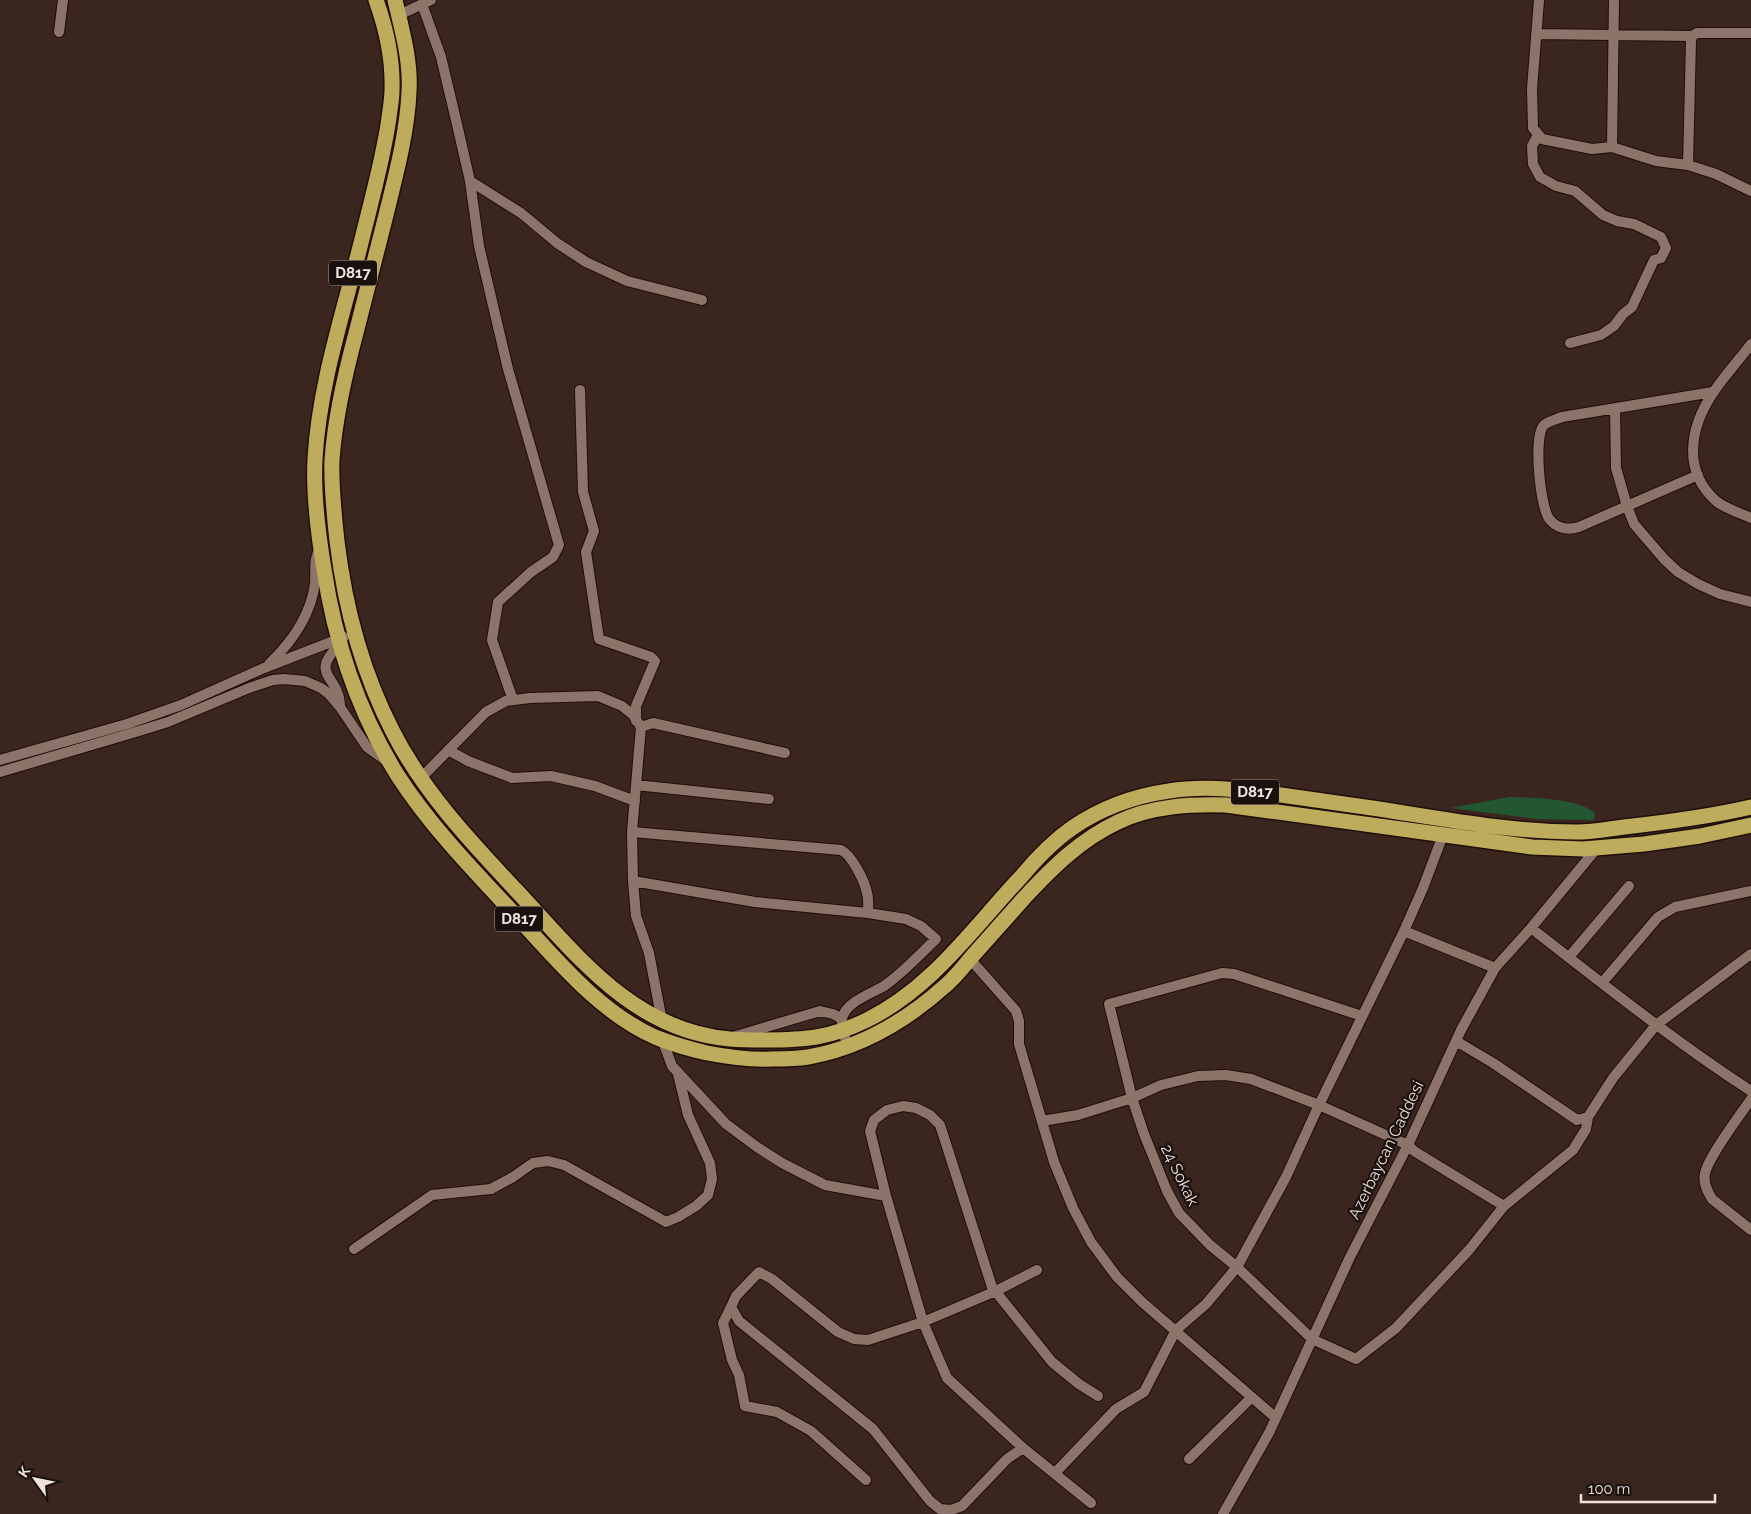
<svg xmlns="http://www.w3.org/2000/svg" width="1751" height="1514" font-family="Raleway,sans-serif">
<rect width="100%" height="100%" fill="#3a261e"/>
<!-- green -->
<path fill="#235732" d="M1510,797c22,1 68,1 85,16l-1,7 -57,-1 -87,-11z"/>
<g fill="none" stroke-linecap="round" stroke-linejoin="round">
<defs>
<path id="street" d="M1539,0l-7,89 1,39 9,11 50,10 20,-2 44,14 32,4 28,9 35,17
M422,4l19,53 15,63 14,61 9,65 29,123 51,176 -6,12 -22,15 -33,30 -6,38 21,60
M399,15l32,-15
M59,32l4,-32
M1536,34l156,2
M1538,135l-6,11 1,18 7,13 16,9 19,5 28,24 14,6 17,3 27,13 5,11 -5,10 -7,2 -22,47 -9,7 -9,12 -13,9 -31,8
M1612,147l2,-147
M1688,165l3,-125 1,-4 5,-3h54
M470,181l51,32 36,30 29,19 41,19 75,19
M1751,344c-12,16 -27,32 -38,49 -23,34 -31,78 3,108 10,8 24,12 35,17
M580,390l3,102 11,39 -8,21 13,87 52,18 4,4 -19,45v15
M1615,409l1,59 11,38 7,18 30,35 14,13 20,12 22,10 31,8
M1698,475l-119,52c-10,3 -21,2 -29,-7 -10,-11 -17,-84 -6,-95 4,-4 13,-6 18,-8l151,-25
M339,645c-31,31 1,30 1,62
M269,664c23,-22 42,-49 46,-81 1,-13 -2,-23 5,-34
M641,727l12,-4 132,30
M448,750l20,11 44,17 39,-2 44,10 40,15
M0,760l127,-36 54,-19 83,-37 80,-31
M0,772l139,-41 29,-9 81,-34 24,-8 11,-1 21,2 16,7 8,6 11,13 27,40 21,15
M421,778l65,-66 20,-11 24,-3 68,-2 24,10 11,9 8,12 -9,105 1,49 122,21 113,11 38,6 15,7 15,13c-17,16 -33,34 -52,47 -13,8 -39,16 -42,33 -1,9 3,19 6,27
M636,785l133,14
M632,832l209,18c11,5 24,32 26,43 2,6 1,13 1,20
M633,881l3,35 13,37 13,68
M1531,928c72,56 143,113 220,163
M1404,931l91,37
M1569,957l60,-71
M970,959l46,52 3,10v23l35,118 19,46 18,34 26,35 25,25 134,116
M1602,983l56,-66 17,-10 76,-16
M1362,1016l-128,-42 -12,-1 -113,31 23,94 12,36 23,57 12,22 31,32 27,22 75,72 44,20 40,-31 73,-78 35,-44 69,-56 13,-21 2,-12
M736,1036l84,-25 13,3 9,5
M662,1039l10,27 54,58 31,23 25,16 43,22 61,11
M1456,1041l37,22 84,57 11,-3 25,-39 43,-53 95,-71
M1751,1099c-11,16 -42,57 -46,74 -2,10 2,18 7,26l39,31
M1042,1121l36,-6 54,-17 29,-13 37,-9 28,-1 25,4 68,26 89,40 6,6 90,55
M354,1249l78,-54 59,-6 22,-12 20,-14 15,-2 16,4 95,53 7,4 12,-5 18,-11 12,-11 4,-16 -2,-16 -22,-48 -10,-41
M731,1307l-8,16 9,37 7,15 6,31 32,6 34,19 55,49
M1023,1448l-16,11 -45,47 -11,4 -11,-1 -10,-8 -57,-72 -134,-108 -8,-14 5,-11 23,-24 13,7 66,53 16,7 14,1 55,-18 73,-31 41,-21
M1189,1459l63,-62
M1055,1473l61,-64 28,-17 32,-62 30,-26 31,-37 49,-90 33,-72 85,-174 19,-43 20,-53
M1091,1503l-68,-55 -76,-70 -24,-56 -37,-126 -16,-65 4,-11 13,-10 16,-4 13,2 14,7 10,10 52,162 60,75 27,22 19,12
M1223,1514l46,-81 81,-176 58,-112 53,-115 34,-62 36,-40 66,-80"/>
<path id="highway" d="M376,0c10,28 17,60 16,90 0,9 -2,19 -3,28 -6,42 -18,84 -28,125 -18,71 -42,143 -46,216 -2,37 3,74 9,110 11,74 34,143 74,207 33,51 77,96 119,141 40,43 82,95 138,120 17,7 35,12 52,16 21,4 43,7 64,6 12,0 25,0 37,-2 52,-9 99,-37 137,-71 12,-10 21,-23 31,-34 17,-19 33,-37 49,-55 28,-30 55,-57 93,-75 33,-16 72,-18 108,-17l306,42 51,2 61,-5 56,-8 51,-11
M395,0c7,30 16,61 14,92 -2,43 -14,86 -24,127 -10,38 -19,76 -29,114 -11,41 -21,83 -24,127 -1,27 2,54 5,81 8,67 25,131 56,191 30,59 77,109 122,157 61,65 118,142 215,150 12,1 24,1 35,1 41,0 65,-2 102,-20 65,-32 106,-92 154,-143 15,-18 31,-35 51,-49 29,-20 62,-32 97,-37 36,-6 70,-1 105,3 35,5 70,10 105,15 65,10 132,23 198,23 16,0 31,-3 47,-5 44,-5 84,-10 127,-20"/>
</defs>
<!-- street casing -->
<use href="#street" stroke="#200e08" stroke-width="12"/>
<!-- highway casing -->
<use href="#highway" stroke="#200e08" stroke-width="18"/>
<!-- street -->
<use href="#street" stroke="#8c746b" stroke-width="10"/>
<!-- highway -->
<use href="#highway" stroke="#beac5d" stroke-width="15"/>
</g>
<g text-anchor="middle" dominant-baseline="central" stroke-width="4.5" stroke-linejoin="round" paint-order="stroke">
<!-- shield labels -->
<g fill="#1a110e" stroke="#b0a39f" stroke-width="1">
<rect x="329" y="260.5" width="48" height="25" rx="4"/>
<rect x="1231" y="779.5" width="48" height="25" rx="4"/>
<rect x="495" y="906.5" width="48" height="25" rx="4"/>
</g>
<g font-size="15" font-weight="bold" fill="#f0e2dd">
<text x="353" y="273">D817</text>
<text x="1255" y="792">D817</text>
<text x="519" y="919">D817</text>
</g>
<!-- street labels -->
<g font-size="16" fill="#f0e2dd" stroke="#1a110e">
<text transform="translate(1386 1150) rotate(-64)">Azerbaycan Caddesi</text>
<text transform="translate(1180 1175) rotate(64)">24 Sokak</text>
</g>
</g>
<!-- north arrow -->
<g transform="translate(35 1479) rotate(303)" stroke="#1a110e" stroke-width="4" paint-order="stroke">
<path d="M0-4L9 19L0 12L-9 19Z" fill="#f0e2dd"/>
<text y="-8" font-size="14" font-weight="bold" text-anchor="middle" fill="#f0e2dd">K</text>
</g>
<!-- scale -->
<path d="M1581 1494v8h134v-8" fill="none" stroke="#f0e2dd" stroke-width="2.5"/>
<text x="1588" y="1494" font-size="15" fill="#f0e2dd" stroke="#1a110e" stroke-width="4" paint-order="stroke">100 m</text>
</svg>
